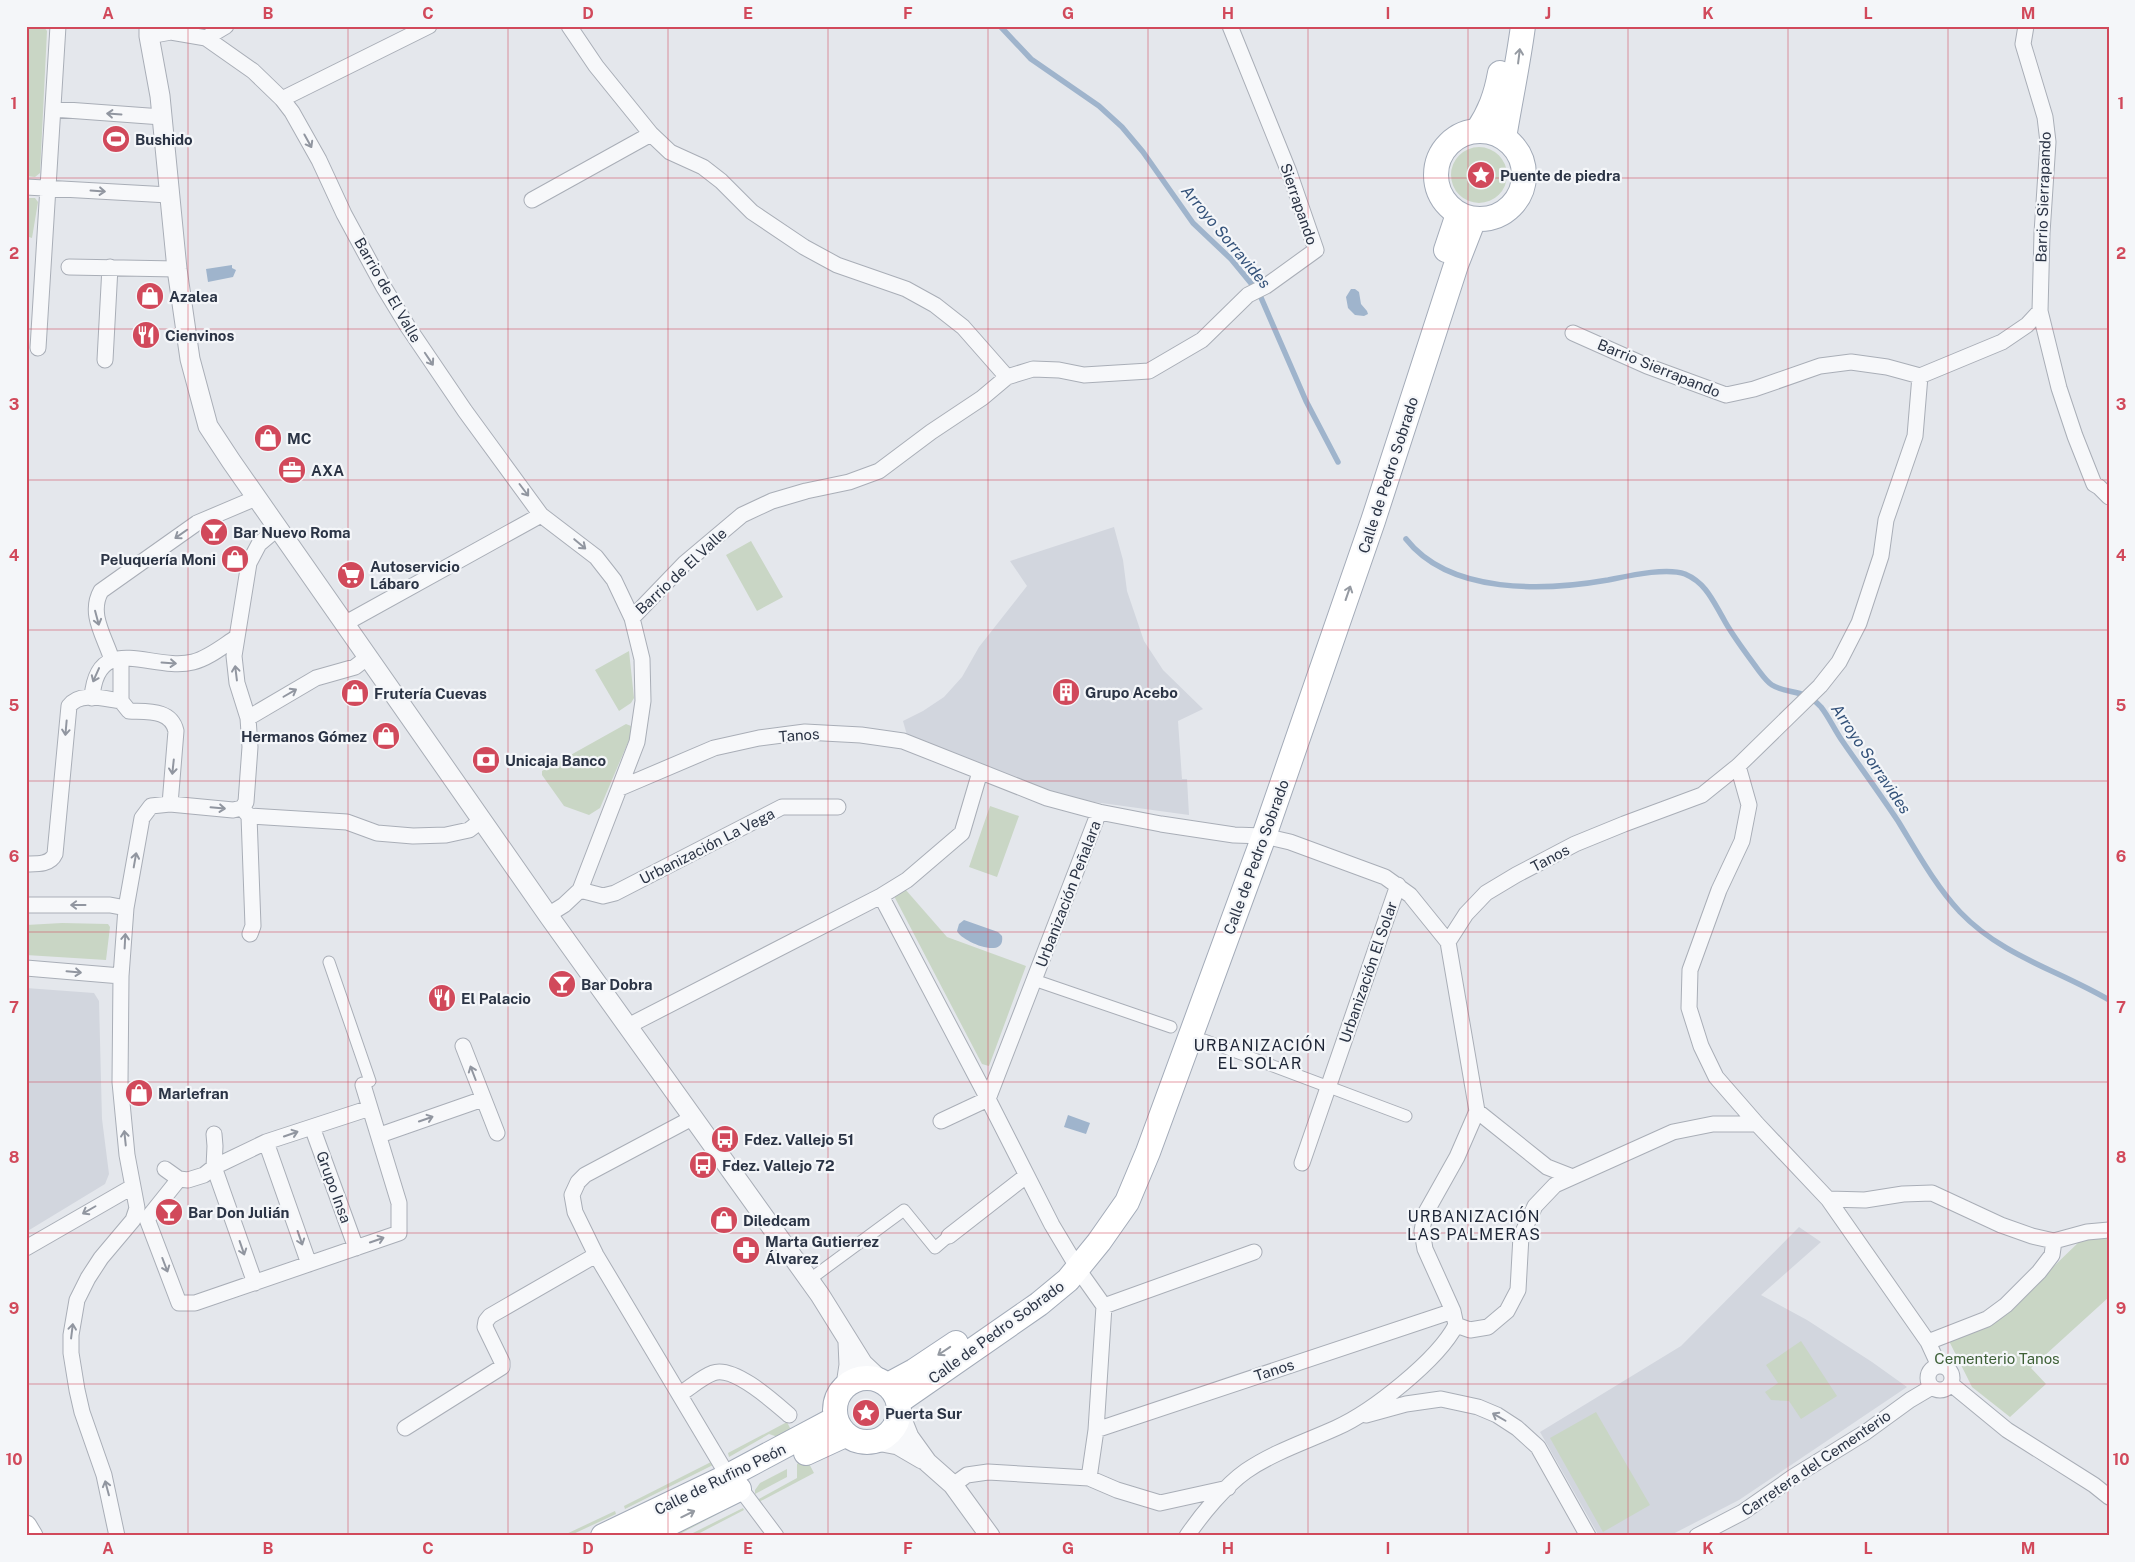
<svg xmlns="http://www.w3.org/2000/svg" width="2135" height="1562" font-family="'Public Sans',sans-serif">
<rect width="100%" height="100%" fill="#e4e7ec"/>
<!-- built -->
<path fill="#d2d6de" d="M1114,527l9,33 4,31 17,50 19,29 40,39 -25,12 4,58h5l2,36 -95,-13 -43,-10 -144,-57 -4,-14 20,-10 21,-14 18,-20 17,-30 48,-61 -17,-25z
M26,988l68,5 5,8 3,118 7,55 -4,10 -79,48z
M1799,1227l22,15 -60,53 46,25 65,42 35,25 -168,113 -70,36h-70l-59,-104 141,-86z"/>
<!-- green -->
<path fill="#c9d6c5" d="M26,26l18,1 3,4 -7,142 -5,4 -9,-1z
M1451 175a28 28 0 1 1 56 0a28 28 0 1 1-56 0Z
M26,198h9l3,4 -6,36 -6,-2z
M751,541l32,56 -26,14 -31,-56z
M629,651l5,47 -3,5 -12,8 -24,-41z
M626,724l5,2 1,7 -32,75 -11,7 -25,-9 -22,-31v-4z
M990,806l29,10 -22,61 -28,-10z
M905,889l42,48 79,29 -37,100 -7,-2 -88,-168z
M62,923l46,1 2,3 -4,33 -80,-5v-30z
M2109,1236v61l-78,71 15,16 -36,33 -38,-30 -24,-48 49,-18 83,-80z
M1801,1341l36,55 -36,23 -12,-18 -18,-1 -6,-8 13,-9 -12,-18z
M854 1412a13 13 0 1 1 26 0a13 13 0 1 1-26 0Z
M1596,1412l54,93 -47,27 -53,-94z
M787,1422l7,14 -16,1 -9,-3 -40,23 -1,-4z
M806,1458l8,15 -55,29 -2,-2 40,-22v-14z
M711,1462l2,3 -88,44 -1,-3z
M787,1469v8l-32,17v-4l5,-7z
M737,1502l2,1 -63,33h-8z
M743,1508l1,2 -50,26h-7z
M615,1511l1,3 -47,22h-7z"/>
<!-- water -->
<path fill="#9fb4cc" d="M232,265v3l4,2 -3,7 -25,5 -2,-13z
M1351,289h4l4,3 2,12 6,7 1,3 -4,2 -9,-1 -7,-7 -2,-11z
M964,920l34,12 4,4c4,25 -41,5 -45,-5l2,-7z
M1068,1115l22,8 -4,11 -22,-7z"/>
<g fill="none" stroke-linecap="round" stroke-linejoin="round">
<!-- stream -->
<path stroke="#9fb4cc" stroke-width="5.5" d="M1000,26l31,33 68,47 23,21 21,25 50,71 38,36 28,34 47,108 32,61
M1406,539c44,56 139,52 202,41 20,-4 58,-13 77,-6 21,9 28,27 38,44 10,19 24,36 36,53 3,4 8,11 13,14 16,10 32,3 49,22 8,10 14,24 22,35 18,26 37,52 55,79 19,31 37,64 62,91 42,44 98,58 149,88"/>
<defs>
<path id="pedestrian" d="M329,962l41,119
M1034,980l137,47
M1204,1040l202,76
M809,1280l95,-70 31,38 14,-12"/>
<path id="minor" d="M569,26l27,40 55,68 19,18 33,15 18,14 31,31 52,35 33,18 69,24 29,16 28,22 44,50
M2026,26l-3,18 22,73 3,25 -6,91 -2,78 19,77 16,48 19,48 5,3 10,10
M149,36l22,-4 35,6 47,33 29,28 10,13 27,48 25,54 39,72 25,41 57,84 76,104 55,42 18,23 18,38 10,41 1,42 -6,41 -57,148 -16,15 -16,10
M206,38l20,-12
M282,99l147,-73
M53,109l109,8
M26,187l143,8
M532,200l119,-66
M69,267l108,2
M1573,333l74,33 79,29 28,-6 66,-23 31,-4 36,5 33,9 82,-34 25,-17 13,-14
M38,348l20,-322
M105,360l5,-93
M632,618l53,-55 57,-48 30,-14 34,-10 43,-9 30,-11 52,-39 51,-34 25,-21 26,-8 26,1 25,5 65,-4 53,-31 46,-45 18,-9 50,-36 -27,-78 -59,-146
M344,624l197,-109
M121,659v42
M112,660c-7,-23 -24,-46 -11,-69l96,-68 59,-25
M92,698c5,-68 60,-26 101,-36 16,-4 30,-16 44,-25
M121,701l8,10c18,1 42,-2 47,20l-6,73
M248,718l68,-40 39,-11 13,-10
M1738,766l11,39 -7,36 -23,49 -29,80 -1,38 12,38 15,31 41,47 71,75 37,1 38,-6 29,-1 69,32 31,11 22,5 33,-9 22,-2
M620,788l94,-40 45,-10 46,-6 56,3 42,6 144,57 52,14 62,12 73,11 30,1 26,6 95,35 25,18 38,47
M242,808l7,8 98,6 30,11 36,3 33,-1 23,-5 13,-10
M249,816l4,110 -3,8
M26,864c11,0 24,1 29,-10l14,-148c11,-15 35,-7 52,-5
M580,890l23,6 12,-3 167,-86h56
M881,896l107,203 64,126 30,50 22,31 -8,124 -7,48
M26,905h84l16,3
M26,968l95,8
M628,1026l253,-130 26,-16 55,-47 18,-61
M463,1046l34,87
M363,1085l36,118v30l-204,70h-16l-32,-84 32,-40 9,1 16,-5 10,-8 52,-25 104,-34
M1477,1111l70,56 23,9
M694,1117l-109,58 -7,7 -6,13 3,17 21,43 132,221
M941,1121l47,-22 111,-287
M312,1127l44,121
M214,1134l1,12 -1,21 41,116
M380,1135l103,-36
M266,1142l43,122
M1302,1163l96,-278
M165,1169l14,10
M1828,1199l100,143 11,24
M949,1236l77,-60
M26,1248l106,-61
M1104,1306l150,-54
M1456,1325l14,5 18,-3 19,-16 11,-21 3,-54 14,-30 20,-21 118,-53 40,-8h44
M1928,1342l59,-23 19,-14 33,-33 13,-17 2,-14
M1928 1378a12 12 0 1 1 24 0a12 12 0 1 1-24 0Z
M1951,1384l56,46 87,55 15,12
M680,1394c11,-7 22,-17 33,-21 21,-8 62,30 76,42
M1366,1415l40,-11 35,-5 37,8 19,8 20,13 21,19 50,89
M405,1428l97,-61v-5l-17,-35 1,-6 4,-5 106,-61
M1096,1430l357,-119
M953,1485l14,-10 21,-3 101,6 28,12 43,13 68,-15
M740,1488l36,48
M117,1536l-13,-61 -22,-63 -5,-22 -6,-37v-18l6,-35 11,-22 13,-20 32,-38 4,-12 -10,-53 -7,-73 1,-106 5,-68 16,-90 9,-12 19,-2 63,6 9,-2 4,-6 4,-55 -2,-29 -11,-35 -3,-27 15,-93 10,-19 19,-16
M1187,1536c14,-21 39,-51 59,-65 28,-19 59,-29 90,-43 36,-16 102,-68 120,-103l-3,-14 -28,-62 -3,-18 3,-17 32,-57 20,-46 -29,-169 18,-28 20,-21 30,-18 59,-31 49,-20 78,-29 36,-29 82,-80 19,-24 20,-39 22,-67 5,-36 29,-84 5,-60
M1697,1536l46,-24 50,-35 73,-45 44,-32 22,-13"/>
<path id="tertiary" d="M149,26v10l11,60 17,173 13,90 18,67 23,35 317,454 272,380 43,69 17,16
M846,1385l3,-20 -1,-23
M899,1412l10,25 18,25 26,23 37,51
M877,1441l21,4 24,14"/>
<path id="secondary" d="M26,1526l6,10"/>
<path id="primary" d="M1477,131c13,-19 19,-36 23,-58
M1436 175a44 44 0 1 1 88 0a44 44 0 1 1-88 0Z
M1504,138c6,-37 14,-74 19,-112
M1446,250l12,-36
M835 1410a32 32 0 1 1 64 0a32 32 0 1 1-64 0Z
M888,1385l26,-14 42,-28
M898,1402l141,-98 29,-24 31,-38 28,-40 21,-50 116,-316 109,-315 83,-256 18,-46
M806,1453l39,-18
M603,1536l125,-60 107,-57
M644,1536l95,-47"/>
</defs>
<!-- pedestrian casing -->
<use href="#pedestrian" stroke="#a9aeb7" stroke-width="13"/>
<!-- minor casing -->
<use href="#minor" stroke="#a9aeb7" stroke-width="17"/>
<!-- tertiary casing -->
<use href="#tertiary" stroke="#a9aeb7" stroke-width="21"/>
<!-- secondary casing -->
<use href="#secondary" stroke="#a9aeb7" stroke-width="23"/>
<!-- primary casing -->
<use href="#primary" stroke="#a3abb8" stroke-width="26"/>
<!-- pedestrian -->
<use href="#pedestrian" stroke="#f7f8fa" stroke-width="11"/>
<!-- minor -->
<use href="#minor" stroke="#f7f8fa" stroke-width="15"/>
<!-- tertiary -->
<use href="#tertiary" stroke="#f7f8fa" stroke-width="19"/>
<!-- secondary -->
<use href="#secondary" stroke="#fff" stroke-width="21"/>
<!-- primary -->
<use href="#primary" stroke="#fff" stroke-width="24"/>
</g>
<!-- one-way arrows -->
<defs><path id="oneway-shaft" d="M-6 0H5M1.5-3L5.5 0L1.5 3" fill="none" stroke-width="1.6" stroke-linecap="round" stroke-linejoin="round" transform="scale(1.25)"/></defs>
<g stroke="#959aa2">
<use href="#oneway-shaft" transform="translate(1519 56) rotate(-83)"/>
<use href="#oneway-shaft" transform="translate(1348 593) rotate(-71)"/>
<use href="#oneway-shaft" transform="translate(944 1351) rotate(146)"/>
<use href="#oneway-shaft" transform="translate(688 1514) rotate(-26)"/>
</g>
<g stroke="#9196a0">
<use href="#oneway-shaft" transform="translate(114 114) rotate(-176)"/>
<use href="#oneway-shaft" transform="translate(308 141) rotate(61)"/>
<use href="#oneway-shaft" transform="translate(98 191) rotate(4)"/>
<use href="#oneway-shaft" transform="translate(429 359) rotate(56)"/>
<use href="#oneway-shaft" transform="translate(524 490) rotate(53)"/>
<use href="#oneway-shaft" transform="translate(181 534) rotate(145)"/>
<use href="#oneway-shaft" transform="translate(580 544) rotate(40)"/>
<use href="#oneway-shaft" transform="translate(97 618) rotate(75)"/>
<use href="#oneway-shaft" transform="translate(169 663) rotate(4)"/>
<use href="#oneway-shaft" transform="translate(236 673) rotate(-97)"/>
<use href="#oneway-shaft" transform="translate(96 675) rotate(114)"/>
<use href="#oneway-shaft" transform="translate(290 693) rotate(-30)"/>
<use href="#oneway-shaft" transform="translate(66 728) rotate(95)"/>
<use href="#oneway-shaft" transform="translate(173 767) rotate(96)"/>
<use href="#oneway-shaft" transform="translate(218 808) rotate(5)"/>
<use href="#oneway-shaft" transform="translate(135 860) rotate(-80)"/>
<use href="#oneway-shaft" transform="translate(78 905) rotate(180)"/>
<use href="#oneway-shaft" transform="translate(125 941) rotate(-87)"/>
<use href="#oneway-shaft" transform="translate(74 972) rotate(5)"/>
<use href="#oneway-shaft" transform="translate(473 1073) rotate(-111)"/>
<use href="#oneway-shaft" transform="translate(426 1119) rotate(-19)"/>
<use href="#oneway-shaft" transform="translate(291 1134) rotate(-19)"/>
<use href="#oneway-shaft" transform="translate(125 1138) rotate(-96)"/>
<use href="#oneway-shaft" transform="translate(89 1210) rotate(150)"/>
<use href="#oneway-shaft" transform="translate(300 1238) rotate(71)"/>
<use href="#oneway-shaft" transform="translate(377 1240) rotate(-19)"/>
<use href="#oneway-shaft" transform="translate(242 1248) rotate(71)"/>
<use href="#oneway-shaft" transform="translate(165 1265) rotate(69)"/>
<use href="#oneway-shaft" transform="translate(72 1331) rotate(-83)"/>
<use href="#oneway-shaft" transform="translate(1499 1417) rotate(-150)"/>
<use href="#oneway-shaft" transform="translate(107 1488) rotate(-105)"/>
</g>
<!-- grid -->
<path fill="none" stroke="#d1495b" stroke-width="1" stroke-opacity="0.55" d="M188,26v1510M348,26v1510M508,26v1510M668,26v1510M828,26v1510M988,26v1510M1148,26v1510M1308,26v1510M1468,26v1510M1628,26v1510M1788,26v1510M1948,26v1510M26,178h2083M26,329h2083M26,480h2083M26,630h2083M26,781h2083M26,932h2083M26,1082h2083M26,1233h2083M26,1384h2083"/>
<!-- icons -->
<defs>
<symbol id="stadium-disc" viewBox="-11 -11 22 22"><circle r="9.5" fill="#d1495b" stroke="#f4f6f9"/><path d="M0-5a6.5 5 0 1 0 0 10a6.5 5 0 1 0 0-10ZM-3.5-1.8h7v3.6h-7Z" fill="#fff"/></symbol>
<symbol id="sight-disc" viewBox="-11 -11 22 22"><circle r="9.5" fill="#d1495b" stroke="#f4f6f9"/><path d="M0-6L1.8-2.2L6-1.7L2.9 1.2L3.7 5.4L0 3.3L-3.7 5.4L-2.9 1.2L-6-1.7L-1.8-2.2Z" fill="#fff"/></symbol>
<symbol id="shop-disc" viewBox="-11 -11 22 22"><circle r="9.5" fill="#d1495b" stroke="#f4f6f9"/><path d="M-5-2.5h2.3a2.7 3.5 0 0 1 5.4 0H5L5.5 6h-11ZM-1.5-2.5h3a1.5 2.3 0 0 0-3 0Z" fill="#fff"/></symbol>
<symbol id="restaurant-disc" viewBox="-11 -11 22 22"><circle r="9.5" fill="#d1495b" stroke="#f4f6f9"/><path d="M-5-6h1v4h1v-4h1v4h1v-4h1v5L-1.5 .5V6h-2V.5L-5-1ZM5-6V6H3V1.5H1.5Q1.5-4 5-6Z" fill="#fff"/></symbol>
<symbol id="office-disc" viewBox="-11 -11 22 22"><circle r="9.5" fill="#d1495b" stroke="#f4f6f9"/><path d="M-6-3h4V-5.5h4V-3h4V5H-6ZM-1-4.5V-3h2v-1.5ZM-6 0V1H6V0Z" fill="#fff"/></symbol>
<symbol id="bar-disc" viewBox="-11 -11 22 22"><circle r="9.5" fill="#d1495b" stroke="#f4f6f9"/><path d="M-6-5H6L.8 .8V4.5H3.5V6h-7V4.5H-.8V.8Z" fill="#fff"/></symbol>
<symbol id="supermarket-disc" viewBox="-11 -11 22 22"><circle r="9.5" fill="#d1495b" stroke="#f4f6f9"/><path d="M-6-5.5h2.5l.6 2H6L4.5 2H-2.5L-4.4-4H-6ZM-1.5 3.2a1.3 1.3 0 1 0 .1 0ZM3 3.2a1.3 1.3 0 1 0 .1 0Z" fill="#fff"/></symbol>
<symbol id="building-disc" viewBox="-11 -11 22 22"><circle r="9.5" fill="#d1495b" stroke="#f4f6f9"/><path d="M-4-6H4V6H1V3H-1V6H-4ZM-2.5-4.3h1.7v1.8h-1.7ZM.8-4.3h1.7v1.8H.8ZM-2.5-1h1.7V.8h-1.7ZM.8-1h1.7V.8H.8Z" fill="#fff"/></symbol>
<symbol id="bank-disc" viewBox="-11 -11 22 22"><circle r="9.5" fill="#d1495b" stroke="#f4f6f9"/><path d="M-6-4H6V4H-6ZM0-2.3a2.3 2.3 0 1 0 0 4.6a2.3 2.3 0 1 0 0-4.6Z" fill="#fff"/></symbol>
<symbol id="bus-disc" viewBox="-11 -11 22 22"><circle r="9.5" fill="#d1495b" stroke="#f4f6f9"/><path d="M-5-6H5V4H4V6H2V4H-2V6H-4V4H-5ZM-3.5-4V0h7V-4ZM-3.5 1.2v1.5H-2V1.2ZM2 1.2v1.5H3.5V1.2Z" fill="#fff"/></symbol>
<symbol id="pharmacy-disc" viewBox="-11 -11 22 22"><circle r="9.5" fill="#d1495b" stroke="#f4f6f9"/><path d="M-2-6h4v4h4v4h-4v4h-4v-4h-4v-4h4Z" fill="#fff"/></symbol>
</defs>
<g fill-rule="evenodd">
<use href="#stadium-disc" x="100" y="123" width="32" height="32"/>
<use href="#sight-disc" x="1465" y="159" width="32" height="32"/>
<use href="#shop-disc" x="134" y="280" width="32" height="32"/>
<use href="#restaurant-disc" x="130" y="319" width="32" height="32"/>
<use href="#shop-disc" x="252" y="422" width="32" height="32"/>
<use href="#office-disc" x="276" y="454" width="32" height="32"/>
<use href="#bar-disc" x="198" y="516" width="32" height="32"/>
<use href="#shop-disc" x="219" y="543" width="32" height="32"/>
<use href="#supermarket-disc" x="335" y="559" width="32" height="32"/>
<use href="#building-disc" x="1050" y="676" width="32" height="32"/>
<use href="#shop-disc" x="339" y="677" width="32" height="32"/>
<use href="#shop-disc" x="370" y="720" width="32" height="32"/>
<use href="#bank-disc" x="470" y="744" width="32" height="32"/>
<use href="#bar-disc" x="546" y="968" width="32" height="32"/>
<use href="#restaurant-disc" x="426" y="982" width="32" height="32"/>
<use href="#shop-disc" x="123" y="1077" width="32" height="32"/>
<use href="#bus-disc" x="709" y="1123" width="32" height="32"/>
<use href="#bus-disc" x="687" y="1149" width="32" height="32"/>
<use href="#bar-disc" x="153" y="1196" width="32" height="32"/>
<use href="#shop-disc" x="708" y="1204" width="32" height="32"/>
<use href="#pharmacy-disc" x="730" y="1234" width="32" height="32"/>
<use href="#sight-disc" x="850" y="1397" width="32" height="32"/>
</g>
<g text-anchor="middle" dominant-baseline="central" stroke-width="4.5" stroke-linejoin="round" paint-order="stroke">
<!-- poi labels -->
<g font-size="15" font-weight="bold" fill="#2b3445" stroke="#f4f6f9" text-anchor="start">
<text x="135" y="139">Bushido</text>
<text x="1500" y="175">Puente de piedra</text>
<text x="169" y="296">Azalea</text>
<text x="165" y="335">Cienvinos</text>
<text x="287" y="438">MC</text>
<text x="311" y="470">AXA</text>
<text x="233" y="532">Bar Nuevo Roma</text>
<text x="216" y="559" text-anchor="end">Peluquería Moni</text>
<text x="370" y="566">Autoservicio<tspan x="370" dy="17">Lábaro</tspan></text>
<text x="1085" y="692">Grupo Acebo</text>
<text x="374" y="693">Frutería Cuevas</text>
<text x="367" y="736" text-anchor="end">Hermanos Gómez</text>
<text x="505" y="760">Unicaja Banco</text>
<text x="581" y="984">Bar Dobra</text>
<text x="461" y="998">El Palacio</text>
<text x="158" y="1093">Marlefran</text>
<text x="744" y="1139">Fdez. Vallejo 51</text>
<text x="722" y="1165">Fdez. Vallejo 72</text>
<text x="188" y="1212">Bar Don Julián</text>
<text x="743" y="1220">Diledcam</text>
<text x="765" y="1241">Marta Gutierrez<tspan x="765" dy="17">Álvarez</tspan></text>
<text x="885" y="1413">Puerta Sur</text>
</g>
<!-- street labels -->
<g font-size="15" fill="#2b3445" stroke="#f4f6f9">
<text transform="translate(2043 197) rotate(-88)">Barrio Sierrapando</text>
<text transform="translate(1299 204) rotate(71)">Sierrapando</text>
<text transform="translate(388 290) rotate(60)">Barrio de El Valle</text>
<text transform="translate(1659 368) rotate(22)">Barrio Sierrapando</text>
<text transform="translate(1388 475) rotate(-72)">Calle de Pedro Sobrado</text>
<text transform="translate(681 571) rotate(-43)">Barrio de El Valle</text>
<text transform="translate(799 735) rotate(-4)">Tanos</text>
<text transform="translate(707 846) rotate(-27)">Urbanización La Vega</text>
<text transform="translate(1256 857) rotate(-70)">Calle de Pedro Sobrado</text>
<text transform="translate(1550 858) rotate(-28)">Tanos</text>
<text transform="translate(1068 894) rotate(-69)">Urbanización Peñalara</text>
<text transform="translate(1368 972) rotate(-71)">Urbanización El Solar</text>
<text transform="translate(334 1187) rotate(70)">Grupo Insa</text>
<text transform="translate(996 1332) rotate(-36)">Calle de Pedro Sobrado</text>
<text transform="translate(1274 1370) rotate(-18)">Tanos</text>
<text transform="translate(1816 1463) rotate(-34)">Carretera del Cementerio</text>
<text transform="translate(720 1479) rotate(-26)">Calle de Rufino Peón</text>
</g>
<!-- park labels -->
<g font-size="15" fill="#3f6138" stroke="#f4f6f9">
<text x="1997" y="1358">Cementerio Tanos</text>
</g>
<!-- water labels -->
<g font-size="16" font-style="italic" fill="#34527a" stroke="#f4f6f9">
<text transform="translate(1226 237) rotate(50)">Arroyo Sorravides</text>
<text transform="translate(1871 759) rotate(56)">Arroyo Sorravides</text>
</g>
<!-- neighbourhood labels -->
<g font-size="16" letter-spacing="1" fill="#1d2536" stroke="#f4f6f9">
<text x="1260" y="1045">URBANIZACIÓN<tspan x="1260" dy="18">EL SOLAR</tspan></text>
<text x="1474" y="1216">URBANIZACIÓN<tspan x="1474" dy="18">LAS PALMERAS</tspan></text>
</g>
</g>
<!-- border -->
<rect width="2135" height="1562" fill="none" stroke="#f4f6f9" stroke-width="55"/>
<rect x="28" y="28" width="2080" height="1506" fill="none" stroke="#d1495b" stroke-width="2"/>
<g font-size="16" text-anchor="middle" font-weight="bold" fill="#d1495b">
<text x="108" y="19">A</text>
<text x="268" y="19">B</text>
<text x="428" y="19">C</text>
<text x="588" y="19">D</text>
<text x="748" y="19">E</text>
<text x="908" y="19">F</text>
<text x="1068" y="19">G</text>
<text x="1228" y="19">H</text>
<text x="1388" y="19">I</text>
<text x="1548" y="19">J</text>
<text x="1708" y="19">K</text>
<text x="1868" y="19">L</text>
<text x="2028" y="19">M</text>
<text x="14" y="109">1</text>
<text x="2121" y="109">1</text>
<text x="14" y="259">2</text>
<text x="2121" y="259">2</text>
<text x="14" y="410">3</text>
<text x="2121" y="410">3</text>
<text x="14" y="561">4</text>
<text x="2121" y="561">4</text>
<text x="14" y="711">5</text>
<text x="2121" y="711">5</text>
<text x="14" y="862">6</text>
<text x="2121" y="862">6</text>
<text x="14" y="1013">7</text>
<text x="2121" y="1013">7</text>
<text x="14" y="1163">8</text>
<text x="2121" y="1163">8</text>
<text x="14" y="1314">9</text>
<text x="2121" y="1314">9</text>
<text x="14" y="1465">10</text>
<text x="2121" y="1465">10</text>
<text x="108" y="1554">A</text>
<text x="268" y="1554">B</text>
<text x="428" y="1554">C</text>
<text x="588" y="1554">D</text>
<text x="748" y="1554">E</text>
<text x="908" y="1554">F</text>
<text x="1068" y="1554">G</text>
<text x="1228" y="1554">H</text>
<text x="1388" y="1554">I</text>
<text x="1548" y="1554">J</text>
<text x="1708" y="1554">K</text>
<text x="1868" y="1554">L</text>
<text x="2028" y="1554">M</text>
</g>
</svg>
